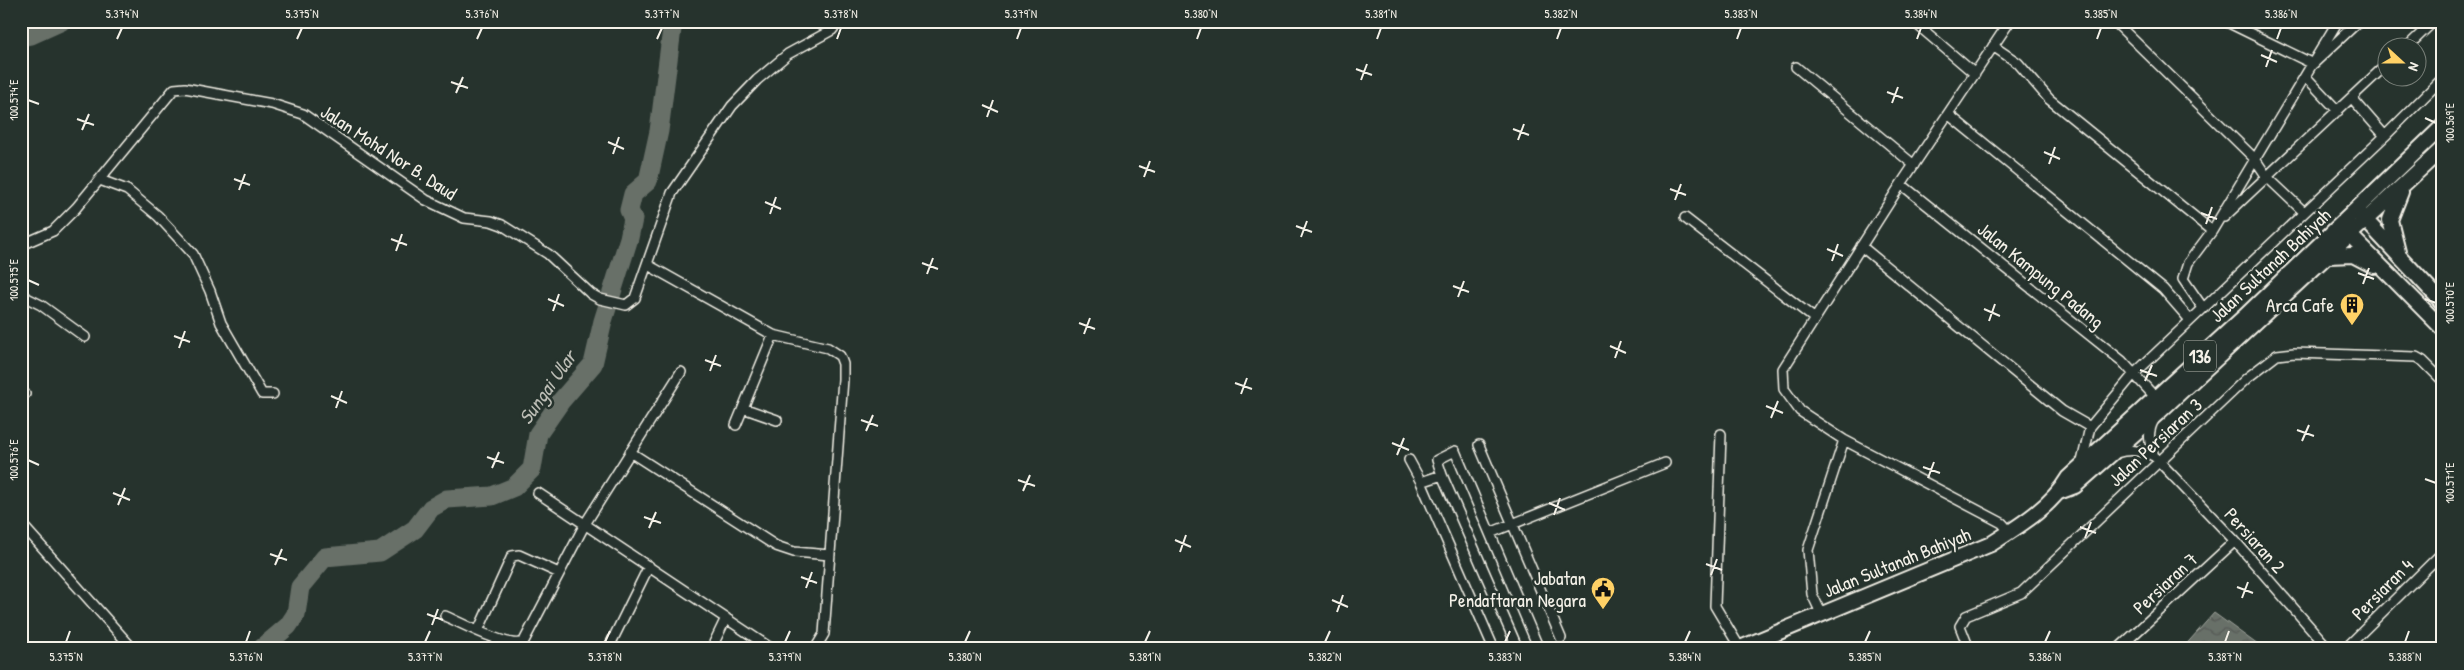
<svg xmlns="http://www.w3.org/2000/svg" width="2464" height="670" font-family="'Patrick Hand',sans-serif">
<defs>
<pattern id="water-waves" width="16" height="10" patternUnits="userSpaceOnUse" patternTransform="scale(1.25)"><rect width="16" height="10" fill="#676f68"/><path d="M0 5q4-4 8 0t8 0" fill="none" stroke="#565a55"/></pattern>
</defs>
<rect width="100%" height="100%" fill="#26332d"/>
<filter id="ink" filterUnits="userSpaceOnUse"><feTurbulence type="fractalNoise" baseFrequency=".02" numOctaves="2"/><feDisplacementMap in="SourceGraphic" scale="10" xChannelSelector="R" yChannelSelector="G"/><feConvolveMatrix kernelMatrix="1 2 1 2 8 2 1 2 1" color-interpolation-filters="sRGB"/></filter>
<g filter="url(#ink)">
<!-- water -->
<path fill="url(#water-waves)" stroke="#9fa39b" d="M2214,613l44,32 26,-1 8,5h-110z"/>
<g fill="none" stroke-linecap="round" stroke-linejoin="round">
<!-- river -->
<path stroke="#676f68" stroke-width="19" d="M21,37l10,-2 31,-14
M261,649l27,-23 8,-12 4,-27 25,-30 55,-5 35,-23 16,-21 16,-9 45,-3 22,-9 18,-18 6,-35 23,-33 32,-37 10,-43 26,-83 4,-19 -4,-9 4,-16 15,-13 11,-50 14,-110"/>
<defs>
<path id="minor" d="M1913,21l62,53
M2010,21l-109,163 -118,185 1,20 16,22 44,29 158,83 8,9
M2114,21l141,138 12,18 37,35
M2225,21l88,43 46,-43
M1993,46l25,17 31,36 163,132
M2406,48l28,-27
M1796,67l118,98
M2306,77l32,34
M2352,98l33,38
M1948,114l215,175 27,31
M100,180l27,10 31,26 35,38 17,37 11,32 41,71h11
M1901,184l221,177 33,36
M2224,217l162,-152
M1685,218l130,101
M21,245l32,-14 23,-23 98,-119 11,-1 87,16 31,10 123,86 38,18 27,3 11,4 46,29 43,40 9,5 26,6 9,-7 37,-105 60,-87 25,-26 31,-26 44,-24 7,-9
M1861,246l201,165 28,16 43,-52 252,-239 58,-58
M648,265l125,70 55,13 12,8 3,8v15l-19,255 -9,15
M21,295l20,10 44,32
M2203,308l-20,-29 5,-16 24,-32 126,-210
M21,396l4,-2
M743,408l34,12
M736,425l37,-90
M1721,434l-6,172 25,42
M1479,445l82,193
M630,452l146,94 18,6 36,3
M2116,453c14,-4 24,-3 38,3l81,85 94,108
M2154,456c-5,-13 -7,-24 0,-36
M1409,460l12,22 73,167
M2081,466l9,-39
M1421,482l21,-7
M538,493l234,156
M26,529l107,120
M1490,533l175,-70
M1821,613l-9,-19 -4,-44 36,-110
M445,616c14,6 68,35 79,25l61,-117 96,-152
M478,631l34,-75 7,-1 40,18
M608,649l41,-83
M711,649l15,-31
M1518,649l-76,-174 -5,-15 18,-9 84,198
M1969,649l-9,-23 6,-10 55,-23 226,-215 30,-23 17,-2 122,4 7,4 20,20
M2118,649l117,-108
M2345,649l98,-97"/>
<path id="primary" d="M2360,214l83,89
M2344,229l99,100
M2398,252l-8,-32 11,-28
M2328,256l25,-1 21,11
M2059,492l16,-6 83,-73 285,-265
M1738,649l253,-105c28,-18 60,-37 77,-66l176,-161 199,-191"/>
</defs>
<!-- minor casing -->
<use href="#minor" stroke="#f4f1e8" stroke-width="12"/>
<!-- primary casing -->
<use href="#primary" stroke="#f4f1e8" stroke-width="18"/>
<!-- minor -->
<use href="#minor" stroke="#26332d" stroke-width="9"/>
<!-- primary -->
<use href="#primary" stroke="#26332d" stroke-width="14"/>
</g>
</g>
<!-- ticks -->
<path fill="none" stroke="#f4f1e8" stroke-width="2" d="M117,39l5,-11M297,39l5,-11M477,39l5,-11M657,39l5,-11M837,39l4,-11M1017,39l4,-11M1197,39l4,-11M1377,39l4,-11M1557,39l4,-11M1737,39l4,-11M1917,39l4,-11M2097,39l4,-11M2277,39l4,-11M2261,55l16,7M2266,67l6,-17M1356,69l16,6M1361,80l6,-16M451,82l17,6M1887,92l16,6M456,93l7,-16M28,100l11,4M1892,103l6,-16M982,105l16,7M987,117l6,-17M2425,118l11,5M77,119l17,6M1513,129l16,6M82,130l7,-16M1518,140l6,-16M608,142l16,7M2044,152l16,7M613,154l6,-17M2049,164l6,-17M1139,166l16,6M1144,177l6,-16M234,179l16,6M1670,189l16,6M239,190l6,-16M1675,200l6,-16M765,202l16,7M2201,213l16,6M770,214l6,-17M2206,224l6,-17M1296,226l16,6M1301,237l6,-16M391,239l16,6M1827,249l16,7M396,251l6,-17M1832,261l6,-17M922,263l16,6M2358,273l16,6M927,274l6,-16M28,280l11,5M2363,284l6,-16M1453,286l16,6M1458,297l6,-16M548,299l16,7M2425,299l11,4M1984,309l16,7M553,311l6,-17M1989,321l6,-17M1079,323l16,6M1084,334l6,-16M174,336l16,6M1610,346l16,7M179,348l6,-17M1615,358l6,-17M705,360l16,6M2140,370l17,6M710,371l6,-16M2145,381l7,-16M1235,383l17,6M1241,394l6,-16M331,396l16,7M1766,406l17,7M336,408l6,-17M1771,418l7,-17M861,420l17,6M2297,430l17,6M866,431l7,-16M2302,441l7,-16M1392,443l17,7M1397,455l7,-17M487,457l17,6M28,460l11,5M1923,467l17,6M492,468l7,-16M1928,478l6,-16M2425,479l11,4M1018,480l17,6M1023,491l7,-16M113,493l17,7M1549,503l16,7M118,505l7,-17M1554,515l6,-17M644,517l17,6M2080,527l16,6M649,528l7,-16M2085,538l6,-16M1175,540l16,7M1180,552l6,-17M270,554l17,6M1706,564l16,6M275,565l7,-16M1711,575l6,-16M801,577l16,6M2237,587l16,6M806,588l6,-16M2242,598l6,-16M1332,600l16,7M1337,612l6,-17M427,614l16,6M432,625l6,-16M66,642l4,-11M246,642l4,-11M425,642l5,-11M605,642l5,-11M785,642l5,-11M965,642l5,-11M1145,642l5,-11M1325,642l5,-11M1505,642l5,-11M1685,642l5,-11M1865,642l5,-11M2045,642l5,-11M2225,642l4,-11M2405,642l4,-11"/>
<!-- icons -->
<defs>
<symbol id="building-pin" viewBox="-11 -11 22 30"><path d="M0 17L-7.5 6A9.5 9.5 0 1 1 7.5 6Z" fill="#ffd166" stroke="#26332d"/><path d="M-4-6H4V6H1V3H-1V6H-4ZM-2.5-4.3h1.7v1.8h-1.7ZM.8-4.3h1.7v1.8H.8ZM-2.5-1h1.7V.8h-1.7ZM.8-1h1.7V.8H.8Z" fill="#111"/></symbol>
<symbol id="civic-pin" viewBox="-11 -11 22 30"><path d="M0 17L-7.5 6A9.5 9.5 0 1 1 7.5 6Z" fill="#ffd166" stroke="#26332d"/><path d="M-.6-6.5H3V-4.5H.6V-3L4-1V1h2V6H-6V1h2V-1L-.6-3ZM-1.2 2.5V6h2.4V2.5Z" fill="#111"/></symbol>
</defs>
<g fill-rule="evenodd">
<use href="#building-pin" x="2338" y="291" width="28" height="38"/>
<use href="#civic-pin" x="1589" y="575" width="28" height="38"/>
</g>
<g text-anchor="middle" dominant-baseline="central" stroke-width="5" stroke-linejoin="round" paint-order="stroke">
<!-- shield labels -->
<rect fill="#26332d" stroke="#b6b8b0" stroke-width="1" x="2184" y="340.5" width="32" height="31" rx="4"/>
<g font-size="18" font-weight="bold" fill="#f4f1e8">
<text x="2200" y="356">136</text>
</g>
<!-- street labels -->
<g font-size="19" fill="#f4f1e8" stroke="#26332d">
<text transform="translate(389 152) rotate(33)">Jalan Mohd Nor B. Daud</text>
<text transform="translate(2270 265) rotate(-43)">Jalan Sultanah Bahiyah</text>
<text transform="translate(2041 275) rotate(39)">Jalan Kampung Padang</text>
<text transform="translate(2155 442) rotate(-43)">Jalan Persiaran 3</text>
<text transform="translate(2255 540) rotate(48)">Persiaran 2</text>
<text transform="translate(1897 562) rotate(-22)">Jalan Sultanah Bahiyah</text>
<text transform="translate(2165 583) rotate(-43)">Persiaran 7</text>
<text transform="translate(2382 589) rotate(-45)">Persiaran 4</text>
</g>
<!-- poi labels -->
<g font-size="19" fill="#f4f1e8" stroke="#26332d" text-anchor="end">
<text x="2334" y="305">Arca Cafe</text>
<text x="1586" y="578">Jabatan<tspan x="1586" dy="22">Pendaftaran Negara</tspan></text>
</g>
<!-- water labels -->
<g font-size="20" font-style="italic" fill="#bcbdb5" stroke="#26332d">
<text transform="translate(547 387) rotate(-55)">Sungai Ular</text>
</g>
</g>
<!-- margin -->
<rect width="2464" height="670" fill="none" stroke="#26332d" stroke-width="55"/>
<!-- north arrow -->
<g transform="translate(2402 62) rotate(111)"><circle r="24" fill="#26332d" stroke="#787f78"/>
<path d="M0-4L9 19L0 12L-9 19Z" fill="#ffd166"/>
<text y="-8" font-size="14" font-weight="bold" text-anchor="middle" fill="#f4f1e8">N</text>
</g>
<rect x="28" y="28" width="2408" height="614" fill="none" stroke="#f4f1e8" stroke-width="2"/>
<g font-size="12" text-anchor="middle" fill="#f4f1e8">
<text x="122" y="18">5.374°N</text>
<text x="302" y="18">5.375°N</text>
<text x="482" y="18">5.376°N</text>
<text x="662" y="18">5.377°N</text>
<text x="841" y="18">5.378°N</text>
<text x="1021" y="18">5.379°N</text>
<text x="1201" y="18">5.380°N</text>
<text x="1381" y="18">5.381°N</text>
<text x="1561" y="18">5.382°N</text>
<text x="1741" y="18">5.383°N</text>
<text x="1921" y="18">5.384°N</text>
<text x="2101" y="18">5.385°N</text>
<text x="2281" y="18">5.386°N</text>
<text transform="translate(14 100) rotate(-90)" y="4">100.574°E</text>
<text transform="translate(2450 123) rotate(-90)" y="4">100.569°E</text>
<text transform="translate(14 280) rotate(-90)" y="4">100.575°E</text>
<text transform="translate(2450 303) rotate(-90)" y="4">100.570°E</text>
<text transform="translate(14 460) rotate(-90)" y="4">100.576°E</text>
<text transform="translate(2450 483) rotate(-90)" y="4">100.571°E</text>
<text x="66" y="661">5.375°N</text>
<text x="246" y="661">5.376°N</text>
<text x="425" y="661">5.377°N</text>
<text x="605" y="661">5.378°N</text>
<text x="785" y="661">5.379°N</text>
<text x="965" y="661">5.380°N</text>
<text x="1145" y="661">5.381°N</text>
<text x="1325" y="661">5.382°N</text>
<text x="1505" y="661">5.383°N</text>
<text x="1685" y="661">5.384°N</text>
<text x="1865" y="661">5.385°N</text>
<text x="2045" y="661">5.386°N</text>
<text x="2225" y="661">5.387°N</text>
<text x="2405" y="661">5.388°N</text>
</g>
</svg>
